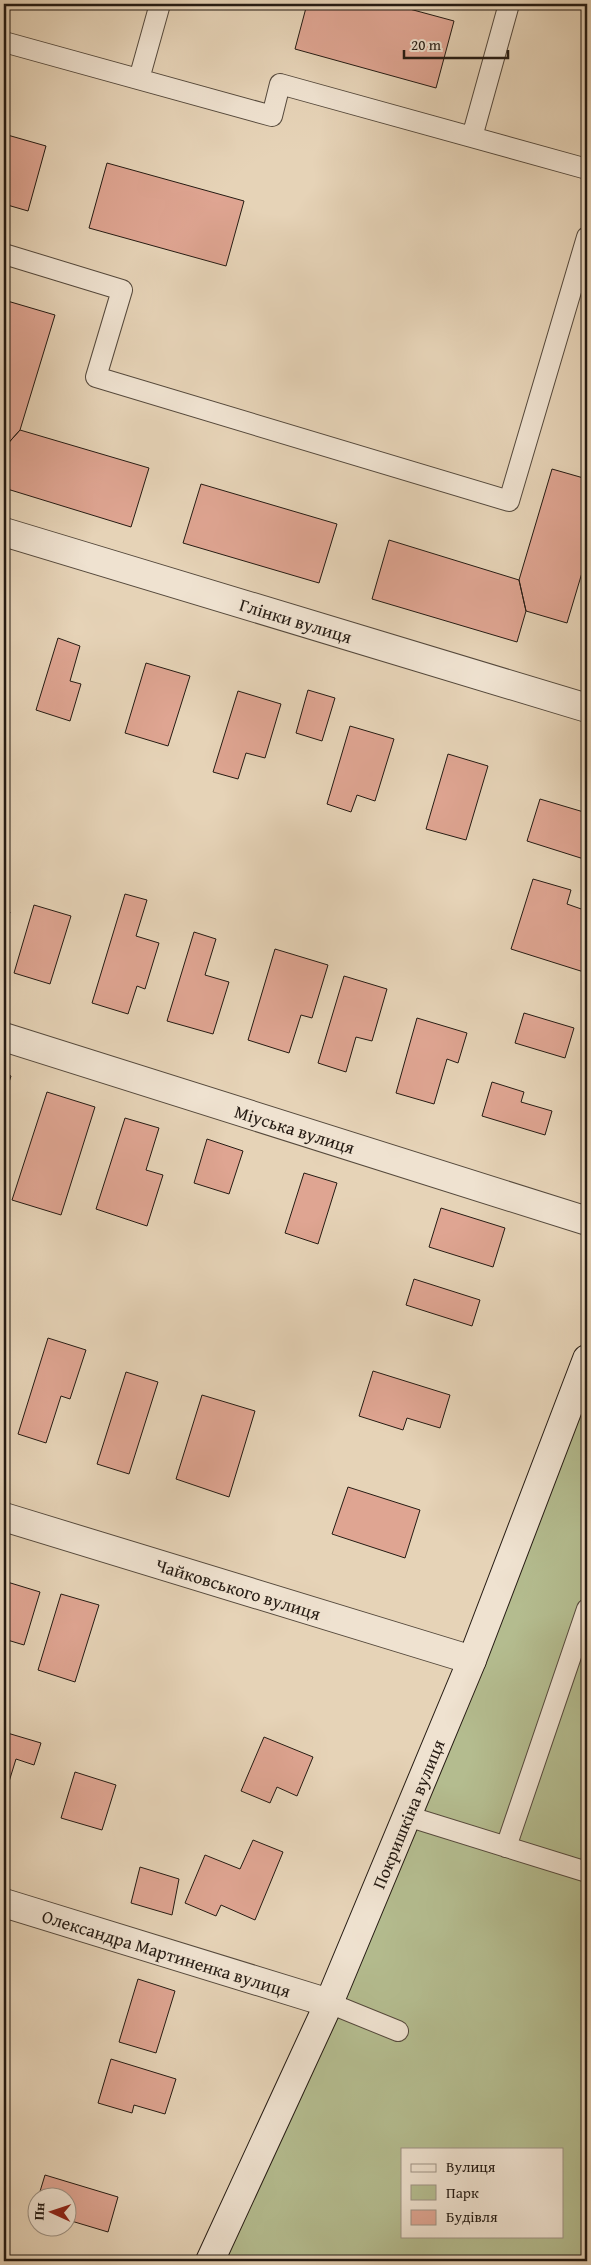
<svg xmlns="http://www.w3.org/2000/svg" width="591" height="2265" font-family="'Gentium Book Plus',serif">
<rect width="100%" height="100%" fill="#e6d3b7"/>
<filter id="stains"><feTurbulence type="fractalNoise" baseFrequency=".004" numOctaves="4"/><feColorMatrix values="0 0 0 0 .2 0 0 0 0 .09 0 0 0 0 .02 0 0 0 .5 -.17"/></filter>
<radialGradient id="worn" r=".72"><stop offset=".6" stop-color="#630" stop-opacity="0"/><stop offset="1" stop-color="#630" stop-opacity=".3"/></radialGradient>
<!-- green -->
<path fill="#b4bc8f" stroke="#6c6c51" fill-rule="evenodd" d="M587,1359v902h-377zM402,2149h160v87h-160z"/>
<!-- building -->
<path fill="#dfa592" stroke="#251b13" d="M307,4h84l63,17 -18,67 -141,-39z
M4,134l42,12 -18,65 -24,-7z
M107,163l137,38 -18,65 -137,-38z
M4,300l51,15 -35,115 -16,18z
M20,430l129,38 -18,59 -127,-39v-40z
M552,469l35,10v77l-20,67 -41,-12 -7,-31z
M201,484l136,40 -18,59 -136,-40z
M389,540l130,40 7,31 -9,31 -145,-43z
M58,638l22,8 -10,35 11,3 -11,37 -34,-11z
M146,663l44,13 -22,70 -43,-13z
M308,690l27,8 -13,43 -26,-8z
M238,691l43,13 -16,54 -19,-5 -8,26 -25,-7z
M350,726l44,13 -19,62 -18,-6 -6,17 -24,-8z
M448,754l40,12 -22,74 -40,-11z
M540,799l47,14v47l-60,-19z
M533,879l38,11 -4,14 20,7v62l-76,-24z
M125,894l22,6 -11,36 23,7 -14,46 -8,-3 -9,28 -36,-11z
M34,905l37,11 -21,68 -36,-11z
M4,911l6,1 -6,20z
M194,932l22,7 -11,36 24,7 -16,52 -46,-13z
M275,949l53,16 -16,53 -11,-3 -12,38 -41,-13z
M344,976l43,13 -15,52 -16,-4 -10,35 -28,-9z
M524,1013l50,15 -9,30 -50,-15z
M417,1018l50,15 -9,30 -11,-4 -13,45 -38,-11z
M4,1073l7,3 -7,22z
M492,1082l32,10 -3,10 31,9 -7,24 -63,-19z
M47,1092l48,15 -34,108 -49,-15z
M125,1118l34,10 -13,42 17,5 -16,51 -51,-17z
M207,1139l36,12 -14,43 -35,-11z
M304,1173l33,10 -19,61 -33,-11z
M441,1208l64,20 -12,39 -64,-20z
M414,1279l66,21 -8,26 -66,-21z
M48,1338l38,12 -16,49 -9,-3 -15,47 -28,-9z
M373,1371l77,24 -10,33 -33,-10 -4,12 -44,-14z
M126,1372l32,10 -29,92 -32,-10z
M202,1395l53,16 -26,86 -53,-18z
M348,1487l72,23 -15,48 -73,-24z
M4,1581l36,11 -16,53 -20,-6z
M61,1594l38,11 -24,77 -37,-12z
M4,1732l37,11 -7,22 -18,-6 -12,39z
M264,1737l49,20 -16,39 -20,-9 -7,16 -29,-12z
M75,1772l41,13 -14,45 -41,-12z
M253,1840l30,12 -28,68 -34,-15 -5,11 -31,-13 20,-48 35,14z
M140,1867l39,12 -7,36 -41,-12z
M138,1979l37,12 -19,62 -37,-11z
M111,2059l65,20 -11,35 -31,-9 -2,8 -34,-10z
M45,2175l73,22 -10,35 -40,-12v-22h-30z"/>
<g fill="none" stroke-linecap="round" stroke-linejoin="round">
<defs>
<path id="lane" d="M4,42l268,74 8,-32 307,85
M139,79l21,-75
M472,137l37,-133
M4,254l118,36 -26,87 413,124 78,-264
M407,1816l180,56
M506,1847l81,-238
M329,2003l69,28"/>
<g id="street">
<path id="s1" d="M4,532l583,176"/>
<path id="s2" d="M4,1037l583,184"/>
<path id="s3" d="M4,1517l468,143"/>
<path id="s4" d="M4,1903l325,100"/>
</g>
<g id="secondary">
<path id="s5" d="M210,2261l119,-258 143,-343 115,-301"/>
</g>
</defs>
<!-- lane casing -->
<use href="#lane" stroke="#55493c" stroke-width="22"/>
<!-- street casing -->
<use href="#street" stroke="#55493c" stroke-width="30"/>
<!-- secondary casing -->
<use href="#secondary" stroke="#251b13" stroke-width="30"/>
<!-- lane -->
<use href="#lane" stroke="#efe2d0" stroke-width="20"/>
<!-- street -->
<use href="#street" stroke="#efe2d0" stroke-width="28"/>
<!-- secondary -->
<use href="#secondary" stroke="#efe2d0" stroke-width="28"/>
</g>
<g text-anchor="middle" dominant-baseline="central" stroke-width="4" stroke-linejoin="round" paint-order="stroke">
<!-- street labels -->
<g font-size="18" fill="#251b13" stroke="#efe2d0">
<text stroke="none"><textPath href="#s1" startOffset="305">Глінки вулиця</textPath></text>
<text stroke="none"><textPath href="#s2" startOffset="305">Міуська вулиця</textPath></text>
<text stroke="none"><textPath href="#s3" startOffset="245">Чайковського вулиця</textPath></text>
<text stroke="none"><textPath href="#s5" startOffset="489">Покришкіна вулиця</textPath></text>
<text stroke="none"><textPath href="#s4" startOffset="170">Олександра Мартиненка вулиця</textPath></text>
</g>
</g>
<!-- margin -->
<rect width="591" height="2265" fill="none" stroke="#e6d3b7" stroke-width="20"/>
<rect x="5" y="5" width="581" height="2255" fill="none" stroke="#251b13" stroke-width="2.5"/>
<rect x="10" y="10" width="571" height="2245" fill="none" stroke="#251b13"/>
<!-- legend -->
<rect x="401" y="2148" width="162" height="90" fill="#efe2d0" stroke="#9e9284"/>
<rect x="411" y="2164" width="25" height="8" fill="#efe2d0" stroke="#9e9284"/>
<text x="446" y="2172" font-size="15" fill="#251b13">Вулиця</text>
<rect x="411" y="2185" width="25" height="15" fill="#b4bc8f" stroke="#9e9284"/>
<text x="446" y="2198" font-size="15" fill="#251b13">Парк</text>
<rect x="411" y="2210" width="25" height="15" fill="#dfa592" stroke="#9e9284"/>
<text x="446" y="2222" font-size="15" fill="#251b13">Будівля</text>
<!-- north arrow -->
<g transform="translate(52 2212) rotate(273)"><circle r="24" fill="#efe2d0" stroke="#9e9284"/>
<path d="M0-4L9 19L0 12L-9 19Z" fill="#8f2418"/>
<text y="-8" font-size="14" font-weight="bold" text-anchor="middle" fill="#251b13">Пн</text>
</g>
<!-- scale -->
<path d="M404 50v8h104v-8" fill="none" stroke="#251b13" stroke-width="2.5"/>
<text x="411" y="50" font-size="15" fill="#251b13" stroke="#efe2d0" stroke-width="4" paint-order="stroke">20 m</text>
<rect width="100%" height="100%" filter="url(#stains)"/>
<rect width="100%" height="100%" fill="url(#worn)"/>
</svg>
